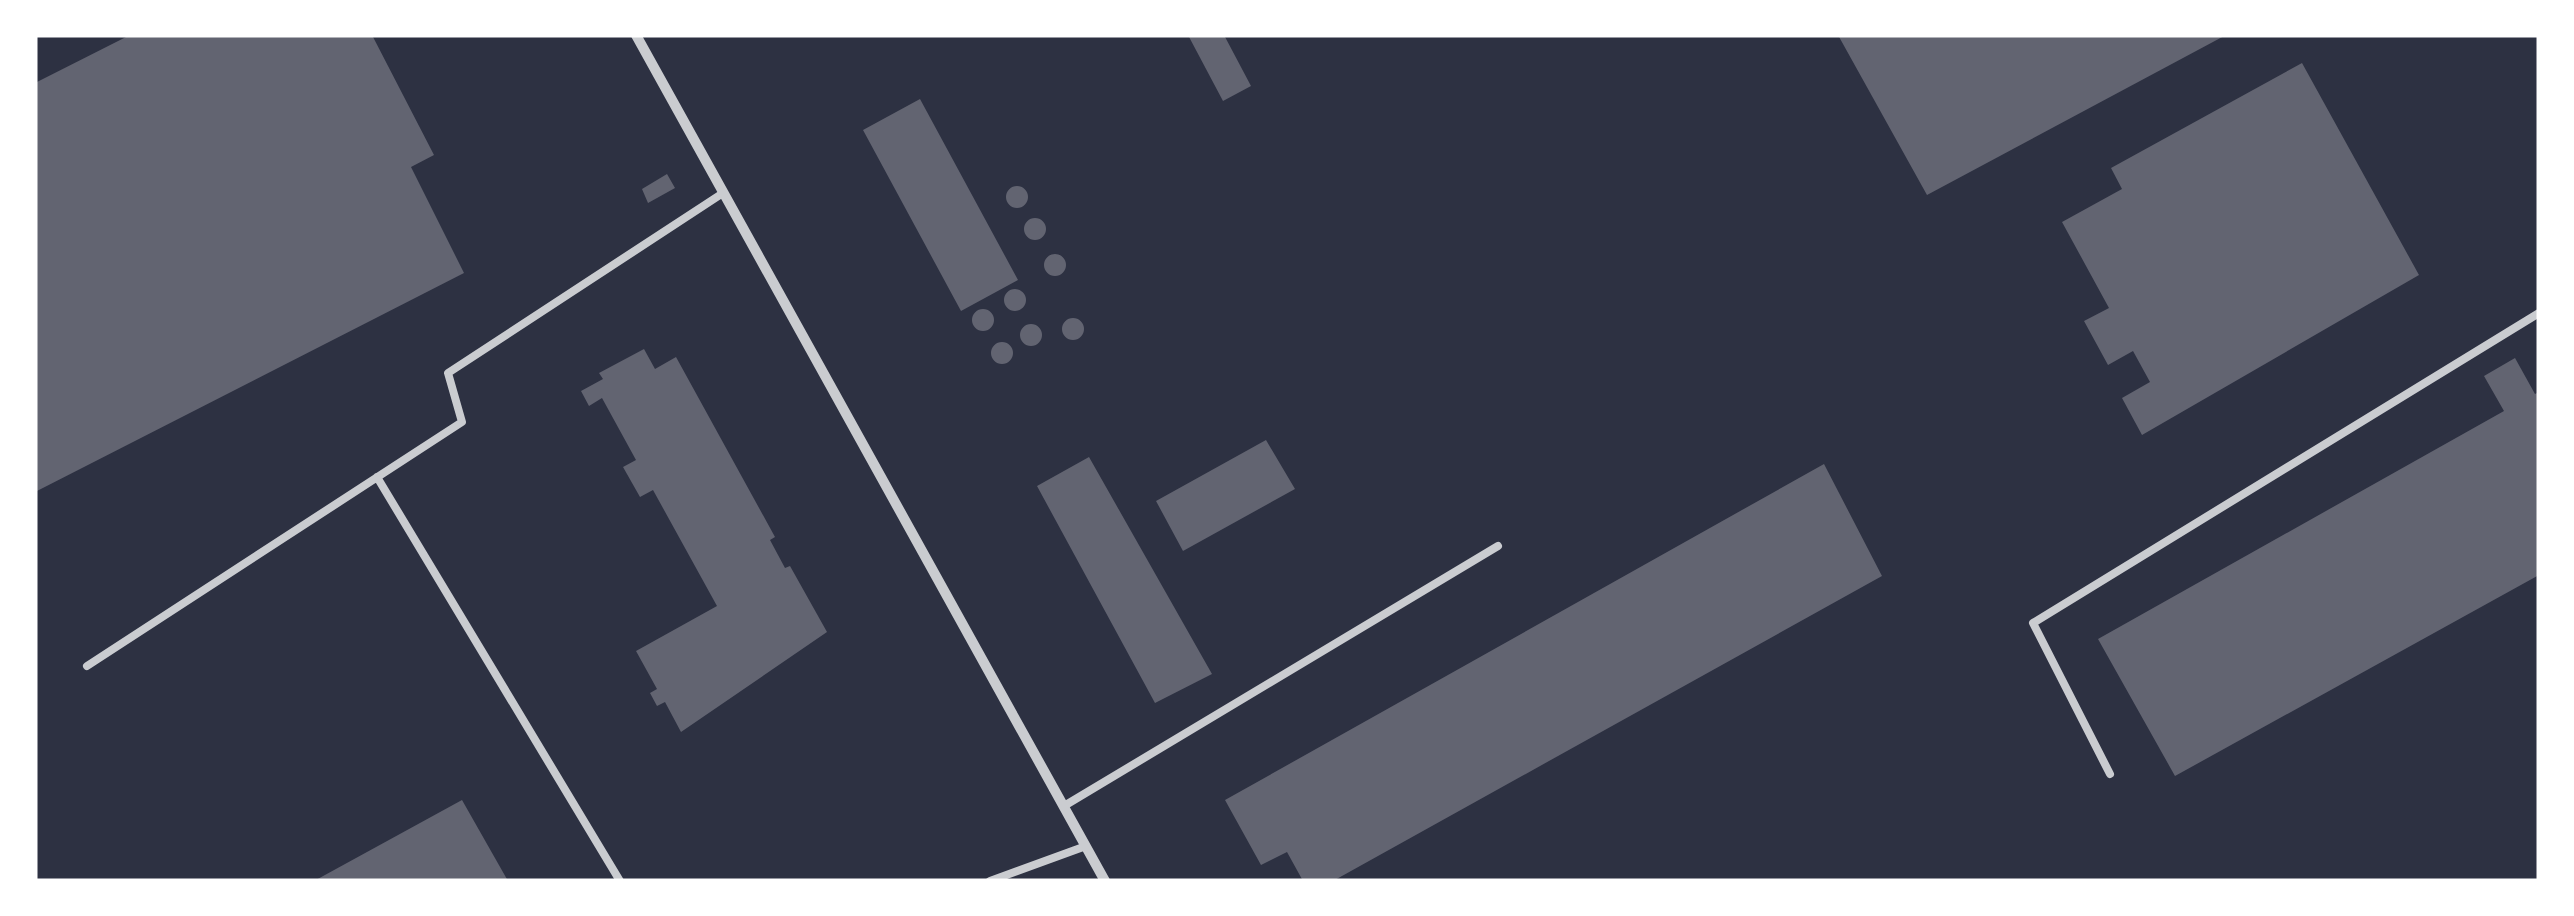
<svg xmlns="http://www.w3.org/2000/svg" width="2574" height="916" font-family="Barlow,sans-serif">
<rect width="100%" height="100%" fill="#2d3142"/>
<!-- building -->
<path fill="#626471" d="M130,35h242l62,120 -23,12 53,106 -429,219v-409z
M1188,35h36l27,51 -28,15z
M1838,35h388l-299,160z
M2302,63l117,212 -277,160 -20,-37 28,-16 -17,-31 -25,14 -24,-44 25,-13 -47,-86 60,-33 -11,-21z
M920,99l98,181 -57,31 -98,-181z
M667,174l8,14 -27,15 -6,-14z
M1006 197a11 11 0 1 1 22 0a11 11 0 1 1-22 0Z
M1024 229a11 11 0 1 1 22 0a11 11 0 1 1-22 0Z
M1044 265a11 11 0 1 1 22 0a11 11 0 1 1-22 0Z
M1004 300a11 11 0 1 1 22 0a11 11 0 1 1-22 0Z
M972 320a11 11 0 1 1 22 0a11 11 0 1 1-22 0Z
M1062 329a11 11 0 1 1 22 0a11 11 0 1 1-22 0Z
M1020 335a11 11 0 1 1 22 0a11 11 0 1 1-22 0Z
M991 353a11 11 0 1 1 22 0a11 11 0 1 1-22 0Z
M644,349l11,20 21,-12 99,180 -5,3 15,28 5,-2 37,66 -146,100 -16,-30 -8,4 -7,-13 7,-4 -21,-38 81,-45 -64,-116 -13,7 -17,-30 13,-7 -34,-62 -13,8 -8,-15 22,-12 -4,-6z
M2515,358l20,36 4,-2v183l-364,201 -77,-137 406,-228 -20,-35z
M1266,440l29,49 -112,62 -27,-50z
M1089,457l123,217 -57,29 -118,-217z
M1824,464l58,112 -549,305h-30l-16,-29 -26,13 -36,-65z
M462,800l46,81h-194z"/>
<g fill="none" stroke-linecap="round" stroke-linejoin="round">
<!-- service -->
<path stroke="#caccd0" stroke-width="8" d="M377,477l243,404
M87,666l375,-244 -14,-49 275,-180
M2110,774l-77,-151 506,-310
M1064,806l434,-260
M990,881l96,-35"/>
<!-- minor -->
<path stroke="#caccd0" stroke-width="10" d="M636,35l469,846"/>
</g>
<!-- border -->
<rect width="2574" height="916" fill="none" stroke="#ffffff" stroke-width="75"/>
</svg>
